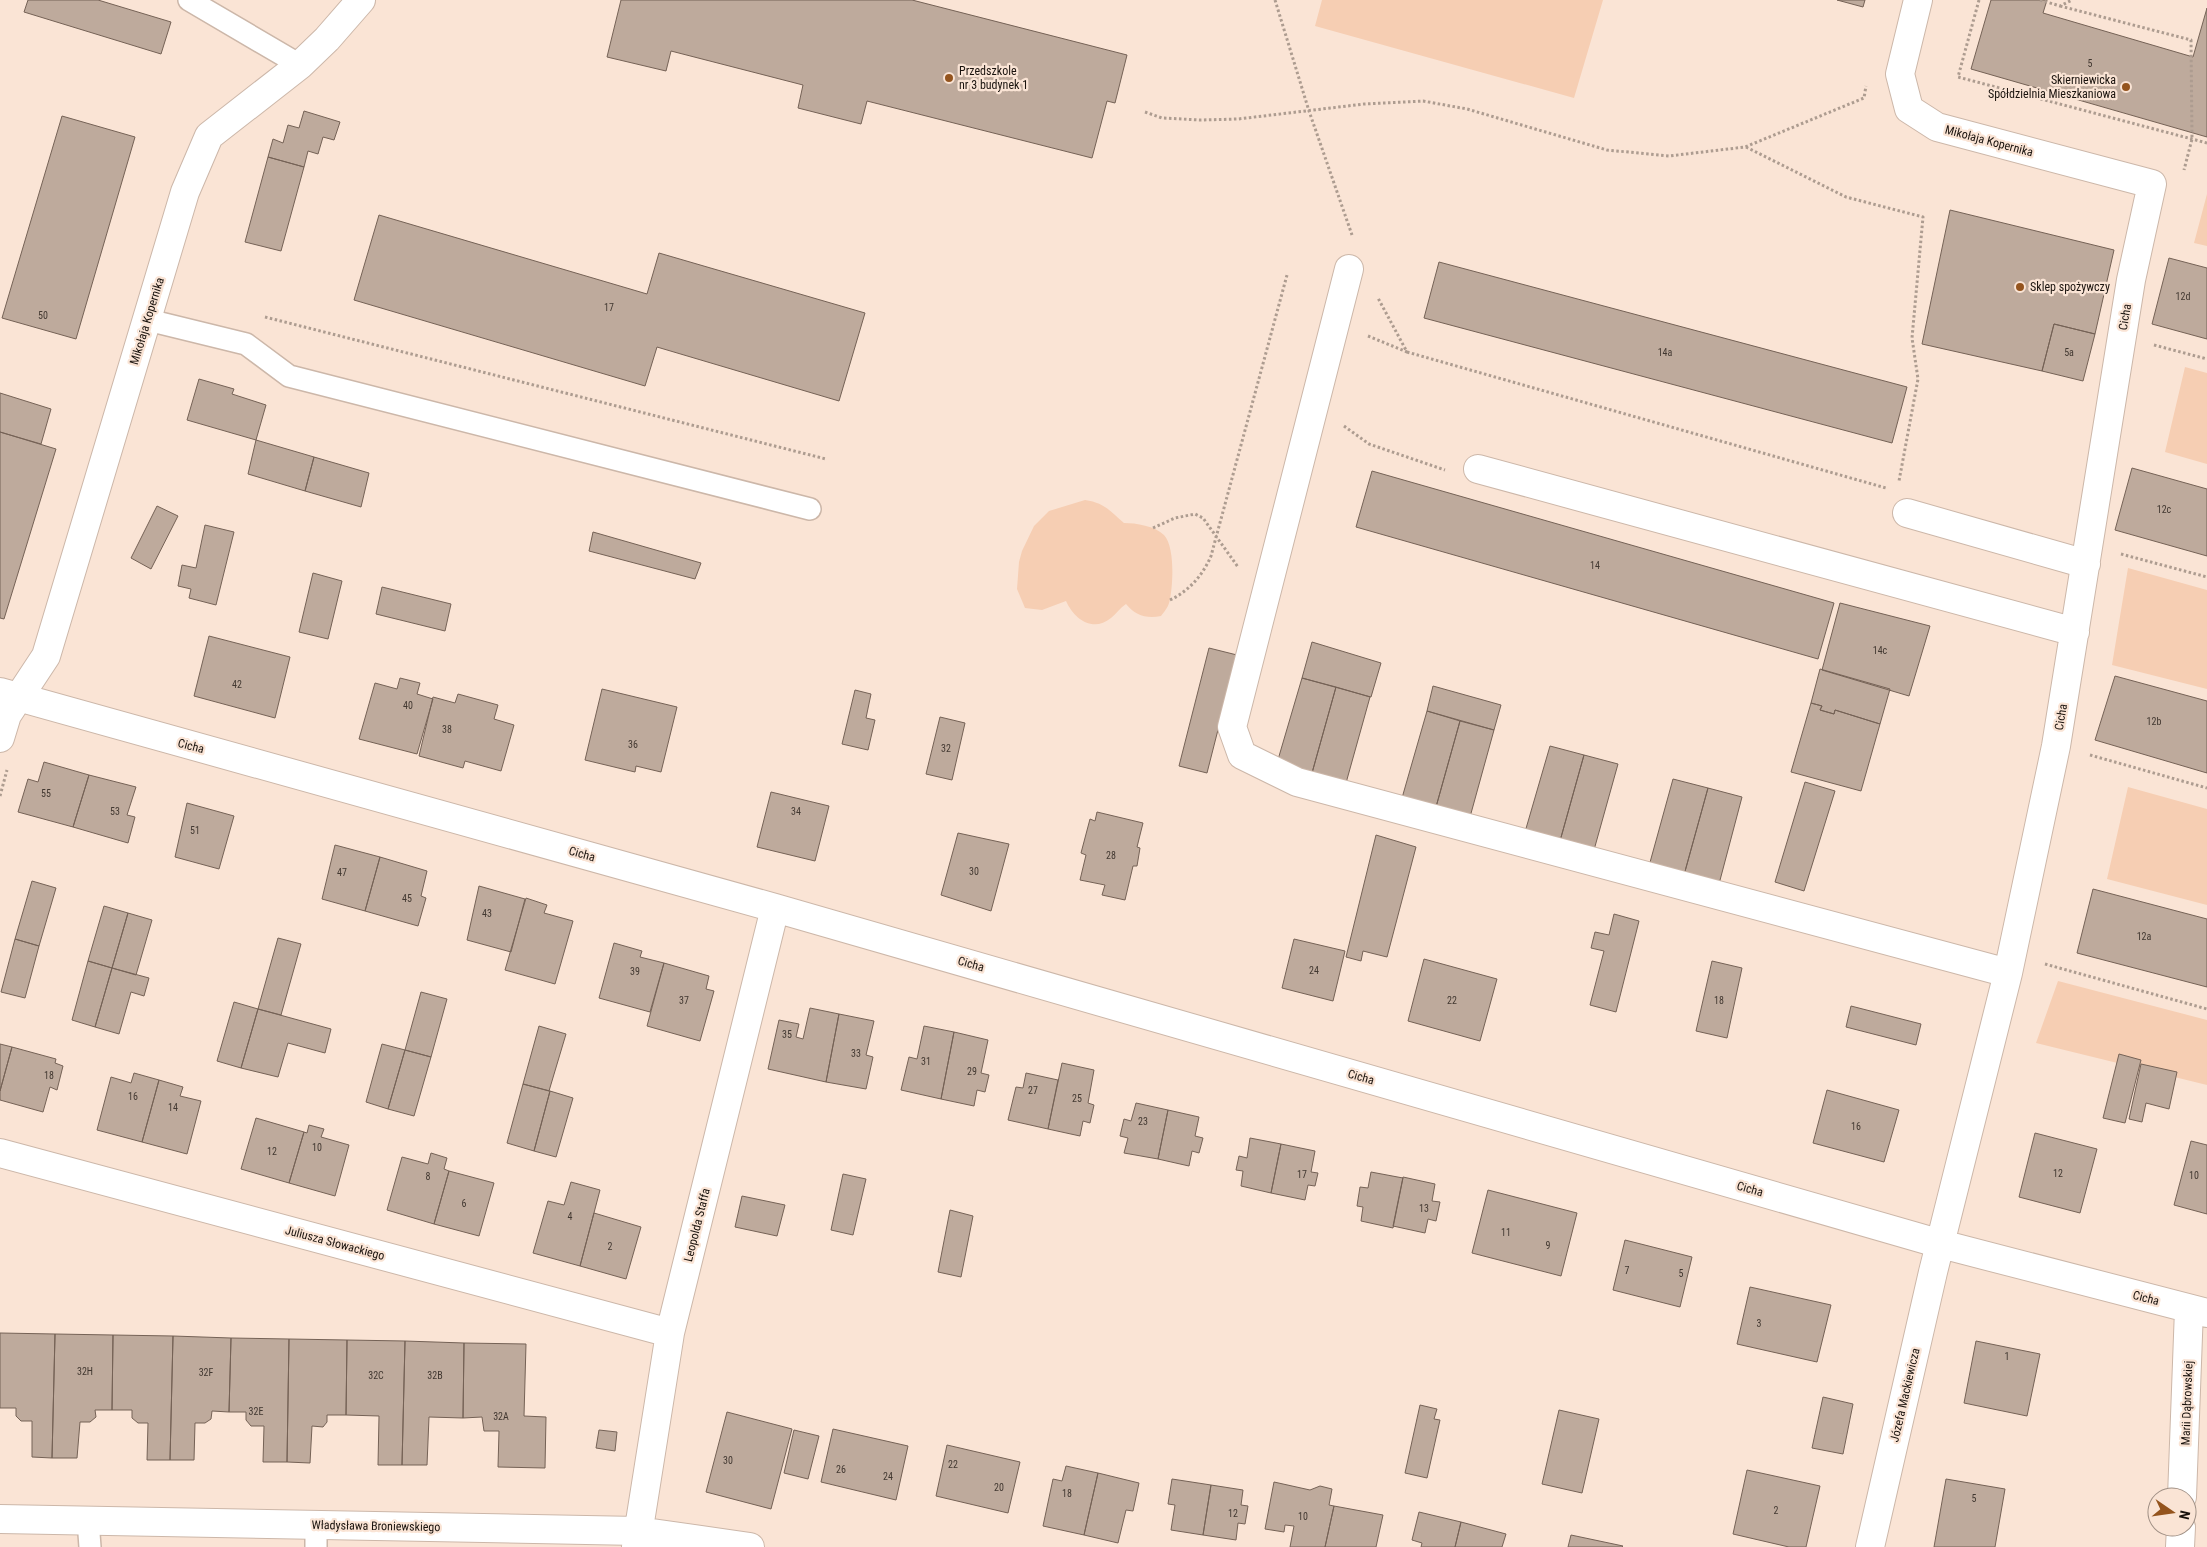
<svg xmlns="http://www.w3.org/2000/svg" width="2207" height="1547" font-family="'Roboto Condensed',sans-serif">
<rect width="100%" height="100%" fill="#fae4d5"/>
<!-- green -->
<path fill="#f6ceb3" d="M1322,0h281l-29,98 -259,-72z
M2207,194v52l-13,-3z
M2185,367l22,6v91l-42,-12z
M1085,500c20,3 25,11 39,23 12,0 31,3 40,12 11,12 9,49 6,64 -1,7 -5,12 -9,17 -15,3 -26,-1 -35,-12 -6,4 -10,10 -15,14 -18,15 -37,1 -45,-17l-24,9 -17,-2 -8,-19 2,-27 3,-11 12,-25 15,-15z
M2128,568l79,22v99l-95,-24z
M2128,787l79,22v96l-100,-26z
M2058,981l149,39v65l-171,-42z"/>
<!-- building -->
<path fill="#beaa9c" stroke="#756256" d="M28,0h70l73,22 -10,32 -137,-42z
M621,0h291l215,55 -12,48 -8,-2 -15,57 -225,-57 -6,23 -63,-16 5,-23 -132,-34 -5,20 -59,-14z
M1837,0h28l-2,7z
M1991,0h56l-4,13 150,44 14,-49v129l-236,-68z
M304,111l36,11 -6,18 -11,-3 -5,17 -10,-3 -4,16 -36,-10 5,-18 10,4 5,-18 11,3z
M62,116l73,21 -59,202 -74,-21z
M268,157l36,10 -23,84 -36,-9z
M1950,210l164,40 -19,84 -41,-10 -12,47 -120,-27z
M379,215l268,79 12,-41 206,60 -26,88 -182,-54 -12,39 -291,-86z
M2169,258l38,10v71l-55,-15z
M1439,262l468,125 -15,56 -468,-125z
M2054,324l41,10 -12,47 -41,-10z
M199,379l35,10 -2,5 34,11 -10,35 -69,-20z
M0,393l51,16 -10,35 -41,-12z
M0,432l56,17 -52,170 -4,-1z
M256,440l58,17 -9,34 -57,-17z
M314,457l55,16 -8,34 -56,-16z
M2132,468l75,21v67l-92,-26z
M1372,471l462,132 -16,56 -462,-132z
M157,506l21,10 -27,53 -20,-11z
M205,525l29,7 -18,73 -27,-7 2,-9 -13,-3 4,-21 14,3z
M593,532l108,31 -6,16 -106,-28z
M313,573l29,8 -14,58 -29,-7z
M382,587l69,17 -6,27 -69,-17z
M1840,603l90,23 -21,70 -87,-26z
M209,636l81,21 -15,61 -81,-22z
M1312,642l69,21 -10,34 -69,-19z
M1209,648l28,7 -30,118 -28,-7z
M1820,669l70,20 -10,35 -45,-14 -1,4 -14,-4 2,-4 -11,-3z
M2115,676l92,25v72l-112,-33z
M400,678l20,5 -3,11 16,5 -16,55 -58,-15 16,-56 22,6z
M1302,678l34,9 -24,86 -35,-10z
M1433,686l68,19 -7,25 -67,-19z
M1336,687l34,10 -24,86 -34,-10z
M602,689l75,18 -16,65 -25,-6 -1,6 -50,-12z
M855,690l16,4 -5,24 9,2 -7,30 -26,-6z
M458,694l40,11 -4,14 20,6 -13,46 -36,-10 -2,7 -44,-12 14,-59 22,6z
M1811,703l11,3 -2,4 14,4 1,-4 45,14 -19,67 -70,-19z
M1427,711l33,10 -24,86 -34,-9z
M940,717l25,6 -13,57 -26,-6z
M1460,721l34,9 -24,87 -34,-10z
M1550,746l34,9 -24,86 -35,-9z
M1584,755l34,9 -24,86 -34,-9z
M44,762l45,13 -16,52 -55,-15 10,-33 10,3z
M89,775l47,12 -9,28 8,2 -7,26 -55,-16z
M1673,779l35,9 -24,87 -35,-9z
M1805,782l30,9 -31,100 -29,-9z
M1708,788l34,9 -23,87 -35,-9z
M771,792l58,14 -14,55 -58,-14z
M187,803l47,13 -15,53 -44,-12z
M1097,812l46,11 -6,24 3,1 -3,18h-4l-8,34 -23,-5 3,-10 -25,-5 6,-25 -5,-2 9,-34 5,2z
M958,833l51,11 -18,67 -50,-16z
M1376,835l40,12 -29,110 -24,-6 -2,10 -15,-4z
M335,845l45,12 -15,54 -43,-12z
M380,857l47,14 -6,25 5,2 -8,28 -53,-15z
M32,881l24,7 -17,58 -24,-7z
M479,886l46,13 -14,53 -44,-12z
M2093,889l114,30v68l-130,-34z
M526,898l21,7 -3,8 29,8 -18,63 -50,-14z
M104,906l24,7 -16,55 -24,-7z
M128,913l24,7 -16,55 -24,-7z
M1614,914l25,7 -23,91 -26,-7 14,-54 -13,-3 4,-16 14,3z
M278,938l23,6 -20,71 -23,-6z
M15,939l24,7 -14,52 -24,-6z
M1294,939l51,12 -12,50 -51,-13z
M614,943l28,8 -2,6 24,6 -14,49 -51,-14z
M1424,959l73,20 -17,62 -72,-20z
M88,961l24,7 -17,59 -23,-7z
M1712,961l30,7 -15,70 -31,-7z
M664,963l45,13 -3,13 8,2 -14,50 -53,-15z
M112,968l37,10 -5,18 -13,-4 -12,42 -24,-7z
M421,992l26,7 -16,58 -26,-7z
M234,1002l24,7 -17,59 -24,-7z
M1851,1006l70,18 -5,21 -70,-18z
M810,1008l29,6 -13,68 -58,-13 11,-49 20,4 -3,13 7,2z
M258,1009l73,20 -6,24 -37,-10 -10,34 -37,-9z
M839,1014l35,7 -8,34 7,2 -7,32 -40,-7z
M539,1026l27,8 -17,57 -26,-7z
M924,1026l30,6 -13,67 -40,-9 8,-33 8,2z
M954,1032l34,8 -7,33 8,2 -4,17 -8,-2 -3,16 -33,-7z
M0,1044l12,3 -12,44z
M382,1044l23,6 -17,59 -22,-7z
M12,1047l44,12 -1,4 8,3 -6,24 -7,-3 -7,25 -43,-12v-9z
M405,1050l26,7 -17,59 -26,-7z
M2119,1054l22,6 -16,63 -22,-5z
M1062,1063l32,7 -6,33 6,2 -4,18 -7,-2 -3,15 -32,-7z
M2141,1064l36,8 -8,37 -23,-6 -4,19 -13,-3z
M134,1073l25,7 -17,62 -45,-12 14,-53 20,6z
M1026,1073l32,7 -10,49 -40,-9 8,-33 7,1z
M159,1080l24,7 -3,9 21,5 -14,53 -45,-12z
M523,1084l27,7 -16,60 -27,-8z
M1827,1090l72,20 -15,52 -71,-19z
M550,1091l23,7 -17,59 -22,-6z
M1136,1103l32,7 -10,49 -34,-6 4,-15 -8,-2 4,-17 7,2z
M1168,1110l31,7 -4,19 8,2 -4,15 -7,-2 -3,15 -31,-7z
M256,1118l48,14 -15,51 -48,-14z
M309,1125l15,4 -3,8 28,8 -14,51 -46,-13 15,-51 3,1z
M2035,1133l62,16 -17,64 -61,-16z
M1250,1138l31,6 -10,49 -30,-7 2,-15 -7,-1 3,-14 8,2z
M2191,1141l16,4v69l-33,-9z
M1281,1144l34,7 -4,21 7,1 -3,13 -7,-1 -3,15 -34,-7z
M431,1153l16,5 -3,11 5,2 -15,53 -47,-14 15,-53 26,7z
M449,1171l45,12 -15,53 -45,-12z
M1371,1172l32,6 -10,50 -32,-7 2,-14 -6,-1 3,-19 8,1z
M843,1174l23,5 -13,56 -22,-5z
M1403,1177l32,7 -3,17 8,1 -4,19 -8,-2 -3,14 -32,-7z
M571,1182l29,8 -20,76 -47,-13 15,-52 16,4z
M1488,1190l89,23 -16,63 -89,-23z
M742,1196l43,9 -8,31 -42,-9z
M950,1210l23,6 -12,61 -23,-5z
M594,1213l47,14 -15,52 -46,-13z
M1625,1240l67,17 -12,50 -67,-17z
M1750,1287l81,18 -14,57 -80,-18z
M0,1333l55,1 -3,124 -20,-1v-36h-11l-5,-5v-8h-16z
M55,1334l58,1 -1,75h-17l1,7 -6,5h-10l-3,36h-25z
M113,1335l60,1 -3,124h-23l1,-37h-10l-6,-5v-8h-20z
M173,1336l58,2 -2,74 -17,-1 -1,8 -6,4h-10l-1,37h-24z
M231,1338l58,1 -2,123h-24l1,-36h-13l-5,-6v-8h-17z
M289,1339l58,1 -1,75h-19v7l-4,5 -11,-1 -2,37 -23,-1z
M347,1340l58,1 -3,124h-24l1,-49 -33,-1z
M405,1341l59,2 -1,75 -34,-1 -2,48h-25z
M1976,1341l64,13 -13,62 -63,-13z
M464,1343l62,1 -2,72 22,1 -1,51 -47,-1 1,-36h-15l-2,-14 -19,1z
M1823,1397l30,7 -10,50 -31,-6z
M1420,1405l17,4 -3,10 6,1 -13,58 -22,-5z
M1559,1410l40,9 -17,74 -40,-9z
M727,1412l65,17 -21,80 -65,-17z
M833,1429l75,17 -12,54 -75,-18z
M599,1430l18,2 -2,19 -19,-3z
M794,1430l25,6 -11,43 -24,-6z
M947,1445l73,17 -12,51 -72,-17z
M1066,1466l32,7 -14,62 -41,-9 10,-47 9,2z
M1747,1470l73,16 -14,61h-17l-56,-13z
M1098,1473l41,10 -6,28 -7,-1 -8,33 -34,-8z
M1172,1479l39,6 -8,50 -32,-5 4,-25 -7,-1z
M1946,1479l59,10 -10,58h-61z
M1274,1482l36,8 10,-4 12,3 -3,16 5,1 -9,41h-35l4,-21 -9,-1 -1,7 -19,-3z
M1211,1485l32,5 -2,15 7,1 -3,18 -7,-1 -2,17 -33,-5z
M1334,1506l49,9 -7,32h-51z
M1419,1512l42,10 -6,25h-34l1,-4 -10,-3z
M1461,1522l45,12 -4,13h-47z
M1571,1535l52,11 -1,1h-54z"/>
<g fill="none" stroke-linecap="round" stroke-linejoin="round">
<defs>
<path id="service" d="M189,0l111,65
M148,320l98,24 43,32 521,133
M88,1520l2,27
M316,1525v22"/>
<path id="minor" d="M1349,269l-117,458 10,28 55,27 711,191
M1478,469l597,163
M1907,513l179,51
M0,692l775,216 1166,336 266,69
M0,738l7,-23 39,-59 139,-464 24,-56 91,-71 27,-26 34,-39
M0,1153l670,180
M2182,1497l7,-188
M0,1519l638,12 112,16
M636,1547l34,-214 105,-425
M1870,1547l63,-275 75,-299 48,-227 75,-466 21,-96 -215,-57 -28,-18 -9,-35 18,-74
M2180,1547l1,-20"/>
</defs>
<!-- service casing -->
<use href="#service" stroke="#ccb7a9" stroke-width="24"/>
<!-- minor casing -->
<use href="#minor" stroke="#ccb7a9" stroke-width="30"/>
<!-- path -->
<path stroke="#ad9c90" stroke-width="3" stroke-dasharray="2.5 2.5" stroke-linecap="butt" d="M1275,0l34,111 43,124
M1979,0l-21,77 249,66
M2040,0l20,6 12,-6
M2060,6l131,34 1,99 -8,31
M1145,112l17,6 39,2 37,-1 126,-15 59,-3 44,8 140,41 62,6 76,-9 119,-49 2,-12
M1746,147l100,50 77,20 -11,121 6,41 -19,102
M265,317l561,142
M1368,336l39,16 -29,-54
M2154,345l53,14
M1407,352l479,136
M1344,426l25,18 76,26
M1153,528l22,-10 20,-4 8,4 35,49
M2121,554l86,23
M1170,600c19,-9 33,-25 41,-44l76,-281
M2090,755l117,33
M0,796l7,-26
M2045,964l162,45"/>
<!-- service -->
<use href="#service" stroke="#fff" stroke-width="21"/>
<!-- minor -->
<use href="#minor" stroke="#fff" stroke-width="28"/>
</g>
<!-- markers -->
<g fill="#94541e" stroke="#fae4d5" stroke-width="2">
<circle cx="949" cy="78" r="5"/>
<circle cx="2126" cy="87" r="5"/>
<circle cx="2020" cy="287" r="5"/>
</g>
<g text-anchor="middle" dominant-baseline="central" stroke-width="4.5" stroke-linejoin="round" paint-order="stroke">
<!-- number labels -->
<g font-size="10" fill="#423831">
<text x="2090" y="63">5</text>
<text x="2183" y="296">12d</text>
<text x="609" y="307">17</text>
<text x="43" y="315">50</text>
<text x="1665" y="352">14a</text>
<text x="2069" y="352">5a</text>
<text x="2164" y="509">12c</text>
<text x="1595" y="565">14</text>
<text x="1880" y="650">14c</text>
<text x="237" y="684">42</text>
<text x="408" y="705">40</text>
<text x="2154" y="721">12b</text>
<text x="447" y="729">38</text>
<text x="633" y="744">36</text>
<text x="946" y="748">32</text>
<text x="46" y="793">55</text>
<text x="115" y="811">53</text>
<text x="796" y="811">34</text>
<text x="195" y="830">51</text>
<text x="1111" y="855">28</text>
<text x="974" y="871">30</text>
<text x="342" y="872">47</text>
<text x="407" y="898">45</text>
<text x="487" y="913">43</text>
<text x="2144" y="936">12a</text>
<text x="1314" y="970">24</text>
<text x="635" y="971">39</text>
<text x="684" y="1000">37</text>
<text x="1452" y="1000">22</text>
<text x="1719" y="1000">18</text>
<text x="787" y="1034">35</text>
<text x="856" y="1053">33</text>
<text x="926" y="1061">31</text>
<text x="972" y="1071">29</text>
<text x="49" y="1075">18</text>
<text x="1033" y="1090">27</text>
<text x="133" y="1096">16</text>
<text x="1077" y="1098">25</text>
<text x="173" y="1107">14</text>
<text x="1143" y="1121">23</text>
<text x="1856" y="1126">16</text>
<text x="317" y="1147">10</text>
<text x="272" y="1151">12</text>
<text x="2058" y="1173">12</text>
<text x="1302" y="1174">17</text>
<text x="2194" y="1175">10</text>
<text x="428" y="1176">8</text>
<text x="464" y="1203">6</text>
<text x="1424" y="1208">13</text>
<text x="570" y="1216">4</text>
<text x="1506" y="1232">11</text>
<text x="1548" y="1245">9</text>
<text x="610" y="1246">2</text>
<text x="1627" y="1270">7</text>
<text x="1681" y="1273">5</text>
<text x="1759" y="1323">3</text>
<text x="2007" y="1356">1</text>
<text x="85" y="1371">32H</text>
<text x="206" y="1372">32F</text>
<text x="376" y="1375">32C</text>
<text x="435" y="1375">32B</text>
<text x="256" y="1411">32E</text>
<text x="501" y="1416">32A</text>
<text x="728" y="1460">30</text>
<text x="953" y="1464">22</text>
<text x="841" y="1469">26</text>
<text x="888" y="1476">24</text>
<text x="999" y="1487">20</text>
<text x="1067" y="1493">18</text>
<text x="1974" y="1498">5</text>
<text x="1776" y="1510">2</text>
<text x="1233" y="1513">12</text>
<text x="1303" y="1516">10</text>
</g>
<!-- poi labels -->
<g font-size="12" fill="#19120d" stroke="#fae4d5" text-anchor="start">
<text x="959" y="71">Przedszkole<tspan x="959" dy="14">nr 3 budynek 1</tspan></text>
<text x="2116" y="80" text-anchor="end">Skierniewicka<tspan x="2116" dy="14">Spółdzielnia Mieszkaniowa</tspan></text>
<text x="2030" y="287">Sklep spożywczy</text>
</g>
<!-- street labels -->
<g font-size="12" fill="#19120d" stroke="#fae4d5">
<text transform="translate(1989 141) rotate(15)">Mikołaja Kopernika</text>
<text transform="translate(2125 317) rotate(-81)">Cicha</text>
<text transform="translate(147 321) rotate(-73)">Mikołaja Kopernika</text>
<text transform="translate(2061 717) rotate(-81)">Cicha</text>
<text transform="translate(191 746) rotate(15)">Cicha</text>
<text transform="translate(582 854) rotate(16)">Cicha</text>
<text transform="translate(971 964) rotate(16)">Cicha</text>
<text transform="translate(1361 1077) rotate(16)">Cicha</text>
<text transform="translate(1750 1189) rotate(16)">Cicha</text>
<text transform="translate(697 1225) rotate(-76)">Leopolda Staffa</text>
<text transform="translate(335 1243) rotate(15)">Juliusza Słowackiego</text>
<text transform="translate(2146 1298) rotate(15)">Cicha</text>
<text transform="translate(1905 1395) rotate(-77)">Józefa Mackiewicza</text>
<text transform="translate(2187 1403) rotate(-88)">Marii Dąbrowskiej</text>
<text transform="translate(376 1526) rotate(1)">Władysława Broniewskiego</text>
</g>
</g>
<!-- north arrow -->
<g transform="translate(2172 1512) rotate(103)"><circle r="24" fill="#fae4d5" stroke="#a09085"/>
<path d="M0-4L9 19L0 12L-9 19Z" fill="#94541e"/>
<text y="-8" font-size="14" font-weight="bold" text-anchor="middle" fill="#19120d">N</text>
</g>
</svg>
